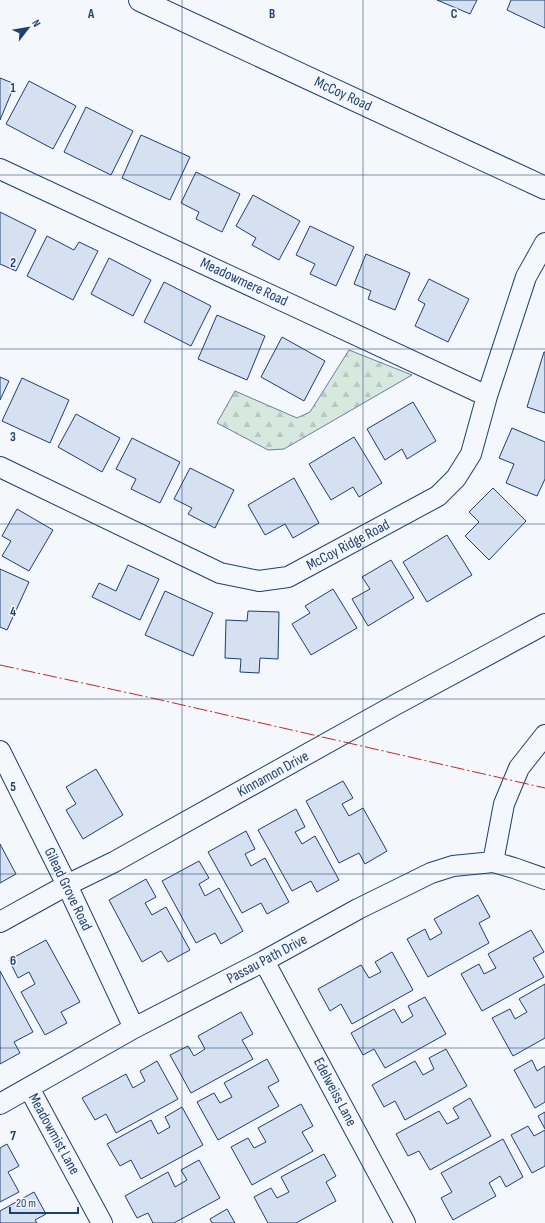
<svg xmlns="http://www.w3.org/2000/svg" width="545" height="1223" font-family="'Sofia Sans Condensed',sans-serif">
<defs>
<pattern id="forest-firs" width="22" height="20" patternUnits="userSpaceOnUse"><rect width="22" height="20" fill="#d7e8df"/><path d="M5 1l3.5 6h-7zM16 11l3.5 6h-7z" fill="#b8c8c3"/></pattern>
</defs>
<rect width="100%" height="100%" fill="#f4f7fb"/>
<!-- forest -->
<path fill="url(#forest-firs)" stroke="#687fa3" d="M349,350l63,25 -128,74 -16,1 -51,-27 18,-32 62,27 13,-6z"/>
<!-- building -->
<path fill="#d5e0f0" stroke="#1d3f73" d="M437,0h40l-7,14z
M511,0h34v28l-38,-18z
M0,78l15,6 -15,36z
M29,81l47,25 -23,43 -47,-25z
M86,107l47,24 -22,44 -47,-23z
M141,135l49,22 -20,43 -48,-22z
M196,172l44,22 -18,38 -26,-13 3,-7 -18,-9z
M253,195l47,26 -21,39 -27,-15 4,-7 -20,-12z
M0,212l36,18 -20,41 -16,-7z
M310,226l44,21 -18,39 -26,-12 5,-10 -19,-9z
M47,236l27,14 5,-8 19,9 -25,49 -46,-24z
M366,254l44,19 -15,37 -27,-11 3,-8 -17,-7z
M109,258l42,22 -18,36 -42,-22z
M429,279l40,20 -21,43 -33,-16 10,-22 -7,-4z
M164,282l47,24 -20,40 -47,-24z
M217,315l48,21 -18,44 -49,-21z
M282,337l43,24 -21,40 -43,-24z
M544,352h1v61l-18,-6z
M0,377l9,4 -9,19z
M22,378l47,22 -19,43 -48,-22z
M413,402l23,39 -29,18 -5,-10 -17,11 -18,-31z
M76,414l44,24 -18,34 -44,-25z
M512,428l33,14v37l-8,17 -31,-13 8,-19 -15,-6z
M354,437l28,46 -23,14 -6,-10 -22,13 -22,-36z
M132,438l48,24 -20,41 -29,-14 5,-10 -20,-10z
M190,468l44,22 -19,38 -27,-14 4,-6 -18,-9z
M294,478l25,45 -26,15 -8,-14 -20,11 -17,-30z
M493,488l33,33 -37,39 -24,-24 14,-14 -10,-10z
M17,509l36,21 -24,41 -27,-15 9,-15 -9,-5z
M447,535l25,40 -45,27 -24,-40z
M391,560l23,38 -46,28 -16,-27 18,-10 -8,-12z
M128,565l31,14 -19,41 -48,-23 7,-14 17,8z
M0,569l29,13 -22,48 -7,-3z
M333,589l24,39 -46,27 -19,-31 18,-11 -5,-7z
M165,591l48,22 -20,43 -48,-21z
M248,611l31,1 -1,47 -18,-1 -1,15 -19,-1 1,-13 -16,-1 1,-38 21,1z
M96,769l27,46 -40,24 -17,-29 10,-6 -10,-17z
M343,781l10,17 -11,6 7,12 14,-8 24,43 -22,13 -6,-11 -20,10 -33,-62z
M296,809l9,18 -10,5 7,12 13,-8 24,44 -22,12 -6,-11 -19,10 -34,-61z
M246,831l9,18 -10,5 6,12 14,-8 24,44 -22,12 -6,-11 -19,10 -34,-61z
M0,844l16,30 -16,9z
M199,861l10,17 -10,6 6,12 14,-8 24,43 -22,13 -6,-11 -19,10 -34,-62z
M146,879l10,18 -11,6 7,12 14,-8 24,43 -22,12 -7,-11 -19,11 -33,-62z
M478,895l12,22 -11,6 10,20 -61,34 -21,-38 18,-10 5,11 12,-7 -8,-14z
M531,930l13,22 -11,6 11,19 -62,34 -21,-37 18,-10 5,10 12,-6 -8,-14z
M46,940l34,62 -19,10 6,11 -22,12 -24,-43 14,-8 -6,-12 -11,6 -9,-18z
M392,952l21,38 -61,34 -11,-20 -11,7 -12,-22 43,-24 8,13 12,-6 -6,-10z
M0,971l33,61 -19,10 6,11 -20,11z
M545,984v54l-32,18 -21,-38 18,-9 5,10 12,-7 -8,-13z
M425,997l21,37 -61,34 -11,-19 -11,6 -12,-22 43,-24 8,14 11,-7 -5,-10z
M241,1012l12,22 -11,6 11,19 -62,34 -21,-38 18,-9 6,10 11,-7 -7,-13z
M446,1049l21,37 -62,34 -10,-19 -11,6 -12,-22 43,-24 8,14 11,-6 -5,-11z
M267,1059l12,22 -11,6 11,19 -61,34 -21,-38 17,-9 6,10 12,-6 -8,-14z
M532,1060l5,11 8,-5v36l-10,6 -21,-38z
M157,1061l21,38 -62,34 -10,-19 -11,6 -13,-22 44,-24 7,14 12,-7 -5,-10z
M470,1098l21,38 -61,34 -11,-19 -11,5 -12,-22 43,-23 8,13 12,-6 -6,-10z
M301,1104l12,22 -11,6 11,19 -61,34 -21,-38 17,-9 6,10 12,-6 -8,-14z
M182,1107l21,38 -62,34 -10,-19 -11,6 -13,-22 44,-24 7,14 12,-7 -5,-10z
M545,1112v17l-7,-13z
M528,1126l6,10 11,-6v36l-13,7 -21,-38z
M503,1139l20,38 -17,10 -6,-11 -11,7 7,13 -43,24 -12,-22 11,-6 -11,-19z
M7,1144l12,22 -11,6 11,20 -19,10v-54z
M324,1154l12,22 -10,6 10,19 -40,22h-28l-14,-26 17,-9 6,10 12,-6 -8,-15z
M199,1160l21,38 -46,25h-21l-5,-10 -11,5 -12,-22 43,-24 7,15 12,-7 -6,-10z
M34,1192l12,22 -11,6 2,3h-37v-12z
M227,1209l8,14h-23l-2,-4z"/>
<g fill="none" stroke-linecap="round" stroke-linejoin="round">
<defs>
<path id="minor" d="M0,169l487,227
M0,467l220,106 39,8 29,-4 150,-81 18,-18 15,-24 16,-58 39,-119 19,-34
M0,751l67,134 67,143
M493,862l11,-58 15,-36 26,-33
M0,922l67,-37 47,-23 281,-157 150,-81
M264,961l141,262
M29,1088l73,135
M0,1104l134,-76 130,-67 94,-52 73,-36 22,-7 40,-4 21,6 31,11"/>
<path id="secondary" d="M140,0l405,188"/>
</defs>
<!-- minor casing -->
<use href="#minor" stroke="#1d3f73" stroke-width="22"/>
<!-- secondary casing -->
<use href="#secondary" stroke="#1d3f73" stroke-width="24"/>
<!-- minor -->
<use href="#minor" stroke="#f4f7fb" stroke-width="20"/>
<!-- secondary -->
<use href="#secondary" stroke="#f4f7fb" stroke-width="22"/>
<!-- power -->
<path stroke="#c62828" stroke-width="1" stroke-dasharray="14 3 2 3" stroke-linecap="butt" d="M0,665l152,33 393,90"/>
</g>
<!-- grid -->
<path fill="none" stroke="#1d3f73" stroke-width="1" stroke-opacity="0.55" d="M182,0v1223M363,0v1223M0,175h545M0,349h545M0,524h545M0,699h545M0,874h545M0,1048h545"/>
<g text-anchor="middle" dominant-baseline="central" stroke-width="3" stroke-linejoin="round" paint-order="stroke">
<!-- street labels -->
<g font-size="15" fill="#1d3f73" stroke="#f4f7fb">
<text transform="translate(343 94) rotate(25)">McCoy Road</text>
<text transform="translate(244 282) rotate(25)">Meadowmere Road</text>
<text transform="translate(348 545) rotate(-28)">McCoy Ridge Road</text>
<text transform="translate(273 774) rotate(-29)">Kinnamon Drive</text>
<text transform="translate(68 889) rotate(64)">Gilead Grove Road</text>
<text transform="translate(267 959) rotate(-28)">Passau Path Drive</text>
<text transform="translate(335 1092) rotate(62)">Edelweiss Lane</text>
<text transform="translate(54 1134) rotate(61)">Meadowmist Lane</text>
</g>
</g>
<g font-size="13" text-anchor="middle" font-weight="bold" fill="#1d3f73" stroke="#f4f7fb" stroke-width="3" stroke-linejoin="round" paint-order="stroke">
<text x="91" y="18">A</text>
<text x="272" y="18">B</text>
<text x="454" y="18">C</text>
<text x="13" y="92">1</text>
<text x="13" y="267">2</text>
<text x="13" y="441">3</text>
<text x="13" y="616">4</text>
<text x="13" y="791">5</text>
<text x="13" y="965">6</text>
<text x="13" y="1140">7</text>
</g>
<!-- north arrow -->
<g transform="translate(28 28) rotate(59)" stroke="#f4f7fb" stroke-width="3" paint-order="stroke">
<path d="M0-3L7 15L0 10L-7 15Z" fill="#1d3f73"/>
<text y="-6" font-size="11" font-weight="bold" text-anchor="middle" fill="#1d3f73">N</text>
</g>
<!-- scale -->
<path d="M10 1207v6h68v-6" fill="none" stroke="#1d3f73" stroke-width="2"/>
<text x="16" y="1207" font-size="12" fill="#1d3f73" stroke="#f4f7fb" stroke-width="3" paint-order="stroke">20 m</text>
</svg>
